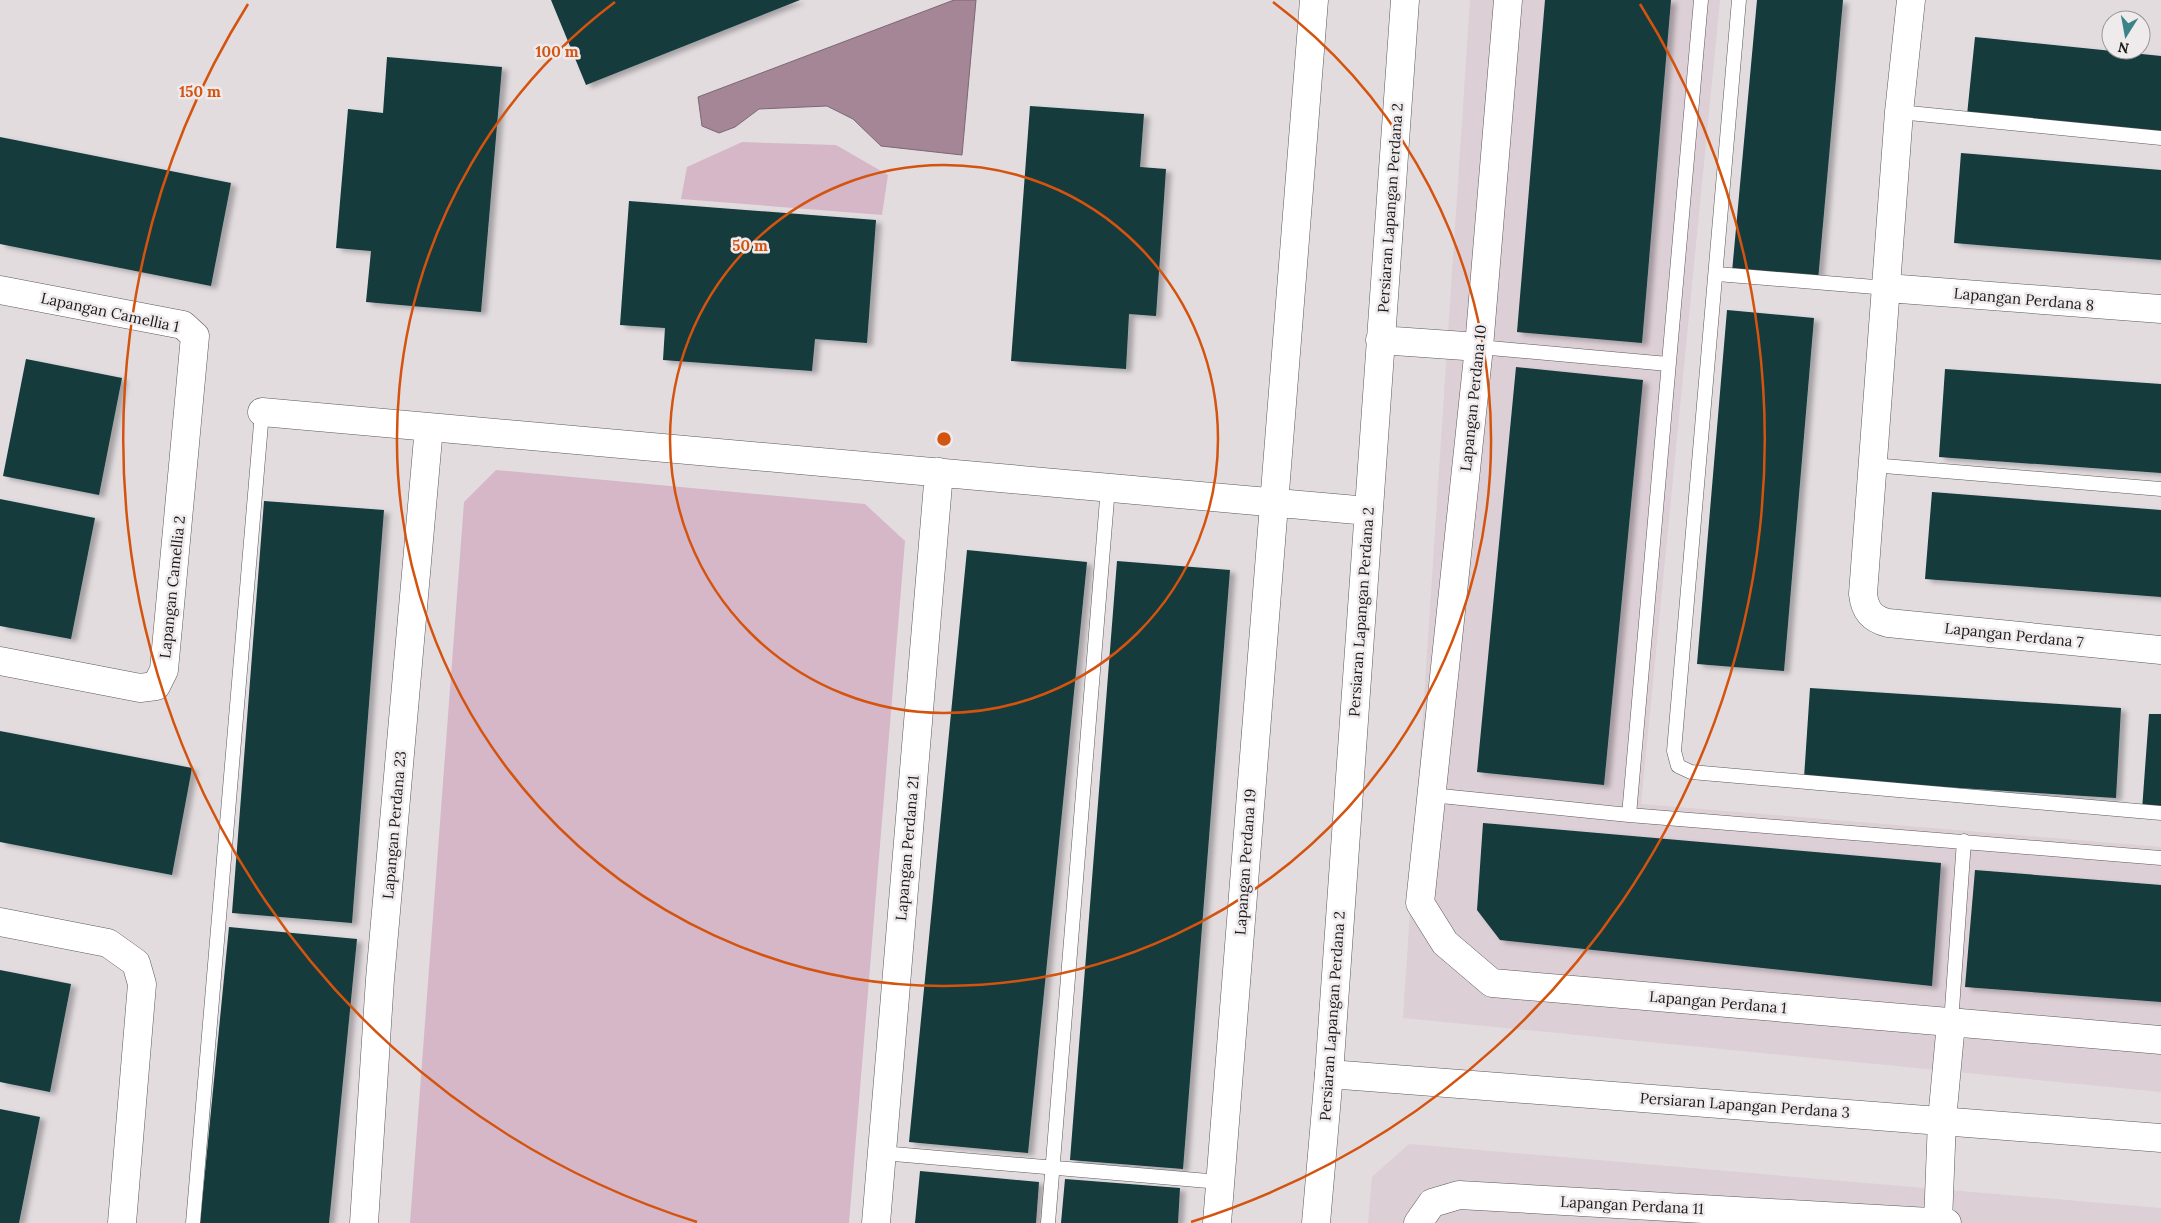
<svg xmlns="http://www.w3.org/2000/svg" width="2161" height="1223" font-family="Lora,serif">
<defs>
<filter id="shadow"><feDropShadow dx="5.5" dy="3" stdDeviation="2.5" flood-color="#0004"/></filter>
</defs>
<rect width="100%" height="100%" fill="#e2dcdf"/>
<!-- built -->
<path fill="#dccfd5" d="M1470,0h250l-79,804 520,43v245l-758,-74z
M1409,1144l752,64v15h-793l4,-46z"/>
<!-- green -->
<path fill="#d6b7c7" d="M742,142l94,3 52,30 -6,40 -201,-16 6,-32z
M496,470l369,34 40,37 -56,682h-439l54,-721z"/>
<!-- water -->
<path fill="#a58697" stroke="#7c6672" d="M954,0h22l-14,155 -81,-9 -28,-27 -26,-13 -68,3 -24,18 -16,6 -17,-7 -4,-29z"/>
<!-- building -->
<path fill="#133a3e" filter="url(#shadow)" d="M551,0h249l-214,85z
M1545,0h126l-29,343 -125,-11z
M1757,0h86l-25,280 -86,-8z
M1975,37l186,19v78l-194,-19z
M387,57l115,10 -21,245 -115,-10 5,-51 -35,-3 12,-139 35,4z
M1030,106l114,8 -4,53 26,2 -10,147 -27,-2 -3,55 -115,-8z
M0,137l231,46 -20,103 -211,-42z
M1961,153l200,17v90l-207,-17z
M629,201l247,19 -9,123 -52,-4 -3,32 -149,-11 2,-32 -45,-3z
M1727,310l87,8 -30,353 -87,-7z
M26,359l96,19 -23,117 -96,-19z
M1516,367l127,13 -39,405 -127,-13z
M1945,369l216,15v89l-222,-16z
M1932,492l229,18v87l-236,-18z
M0,499l95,19 -24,121 -71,-13z
M264,501l120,9 -32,413 -120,-10z
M967,550l120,12 -59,591 -119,-11z
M1117,561l113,9 -47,599 -113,-9z
M1810,688l311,20 -5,90 -312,-20z
M2149,714h12v97l-19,-1z
M0,731l192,37 -20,107 -172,-33z
M1483,823l458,40 -9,123 -432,-46 -23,-30z
M1975,870l186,15v117l-196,-15z
M229,927l128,12 -28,284h-129z
M0,970l71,14 -21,108 -50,-10z
M0,1109l40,8 -21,106h-19z
M920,1171l119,11 -3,41h-121z
M1065,1179l115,9 -2,35h-117z"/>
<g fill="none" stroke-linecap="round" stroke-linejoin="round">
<defs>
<path id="service" d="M1739,0l-65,751 4,15 13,6 470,41
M1899,112l262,26
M1717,274l170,14
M1479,347l189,17
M1872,465l289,24
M1431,795l198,20 532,43
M1629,815l72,-815
M1951,1023l13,-182
M882,1153l338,29
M193,1223l69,-811
M1048,1223l60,-736"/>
<path id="minor" d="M1508,0l-29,347 -59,556 25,40 47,40 669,57
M1911,0l-12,112 -36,482c2,17 9,25 25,29l273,27
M1887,288l274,21
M0,290l183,35 12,11 -31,334 -8,16 -16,2 -140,-27
M1380,340l99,7
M262,412l1106,99
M0,922l108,21 28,20 6,21 -20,239
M1329,1074l76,-1074
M1938,1222l4,-102 9,-97
M364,1223l16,-244 49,-552
M876,1223l63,-751
M1217,1223l97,-1223
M1418,1223l14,-20 27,-8 488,28"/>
<path id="tertiary" d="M1316,1223l13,-149 832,64"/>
</defs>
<!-- service casing -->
<use href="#service" stroke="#5c585a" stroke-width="15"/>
<!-- minor casing -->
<use href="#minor" stroke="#5c585a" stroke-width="29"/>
<!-- tertiary casing -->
<use href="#tertiary" stroke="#5c585a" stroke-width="29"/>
<!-- service -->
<use href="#service" stroke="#fff" stroke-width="14"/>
<!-- minor -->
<use href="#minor" stroke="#fff" stroke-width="28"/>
<!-- tertiary -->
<use href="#tertiary" stroke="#fff" stroke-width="28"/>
</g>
<!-- distance rings -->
<g fill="none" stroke="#d4530e" stroke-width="2.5">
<circle cx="944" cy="439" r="274"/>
<path d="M1273 2A547 547 0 1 1 615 2"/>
<path d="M697 1222A821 821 0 0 1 248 4M1640 4A821 821 0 0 1 1191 1222"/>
</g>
<g text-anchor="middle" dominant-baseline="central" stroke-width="5" stroke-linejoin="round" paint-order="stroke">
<!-- street labels -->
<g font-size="15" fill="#1c1a1b" stroke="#efeaec">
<text transform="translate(1390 208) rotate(-86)">Persiaran Lapangan Perdana 2</text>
<text transform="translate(2024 299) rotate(5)">Lapangan Perdana 8</text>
<text transform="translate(110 312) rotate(12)">Lapangan Camellia 1</text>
<text transform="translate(1473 398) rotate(-84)">Lapangan Perdana 10</text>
<text transform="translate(172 587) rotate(-84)">Lapangan Camellia 2</text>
<text transform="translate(1361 612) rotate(-86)">Persiaran Lapangan Perdana 2</text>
<text transform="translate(2014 635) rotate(6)">Lapangan Perdana 7</text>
<text transform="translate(394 825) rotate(-85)">Lapangan Perdana 23</text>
<text transform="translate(907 848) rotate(-85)">Lapangan Perdana 21</text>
<text transform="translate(1245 862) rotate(-86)">Lapangan Perdana 19</text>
<text transform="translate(1718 1002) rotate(5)">Lapangan Perdana 1</text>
<text transform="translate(1332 1016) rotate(-86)">Persiaran Lapangan Perdana 2</text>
<text transform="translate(1745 1105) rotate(4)">Persiaran Lapangan Perdana 3</text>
<text transform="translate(1632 1205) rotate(3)">Lapangan Perdana 11</text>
</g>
</g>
<circle cx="944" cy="439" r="8" fill="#d4530e" stroke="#efeaec" stroke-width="2.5"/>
<g font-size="15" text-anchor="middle" font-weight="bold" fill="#d4530e" stroke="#efeaec" stroke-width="5" stroke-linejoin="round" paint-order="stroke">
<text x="557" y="57">100 m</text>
<text x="200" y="97">150 m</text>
<text x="750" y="251">50 m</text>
</g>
<!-- north arrow -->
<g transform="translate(2126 35) rotate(191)"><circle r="24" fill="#efeaec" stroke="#9b9798"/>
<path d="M0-4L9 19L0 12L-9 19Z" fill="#3b8389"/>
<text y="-8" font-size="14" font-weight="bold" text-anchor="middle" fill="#1c1a1b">N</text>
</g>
</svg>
